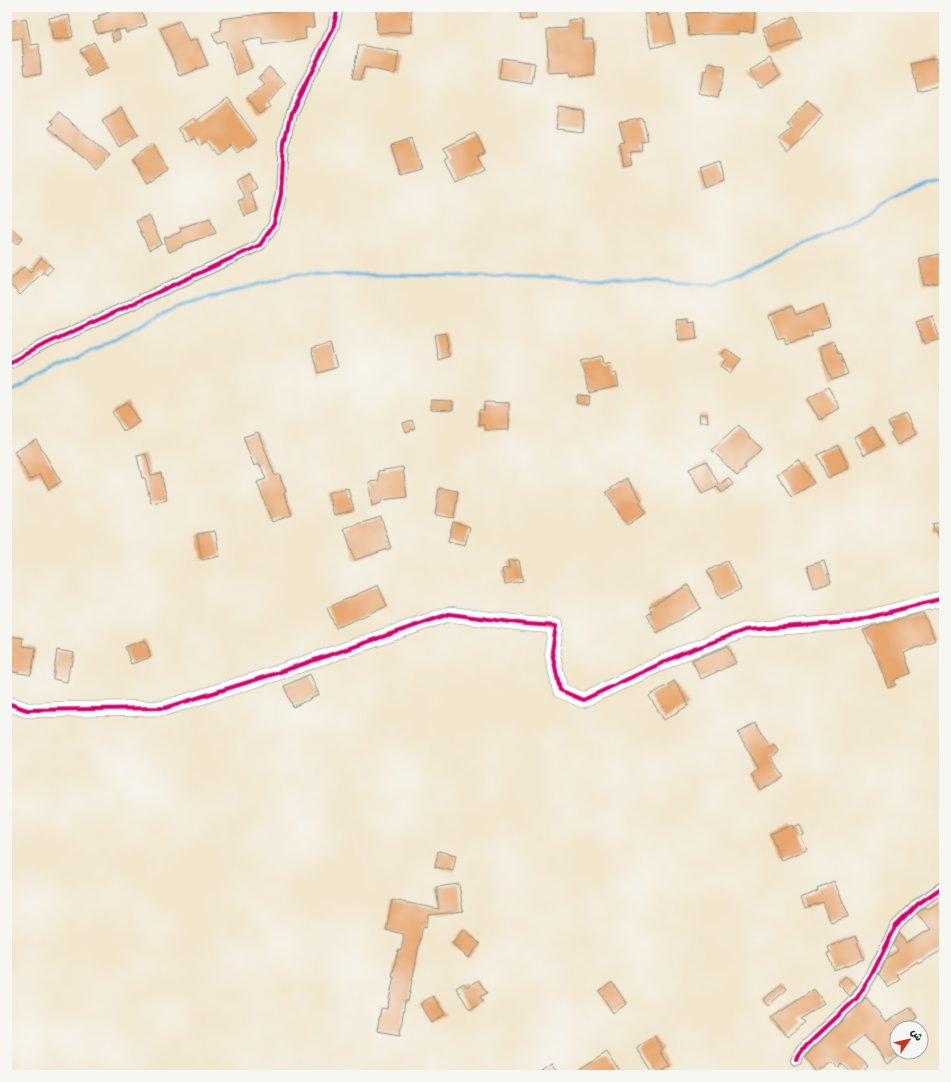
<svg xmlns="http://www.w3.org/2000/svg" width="951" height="1082" font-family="'Architects Daughter','Playpen Sans Arabic',sans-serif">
<rect width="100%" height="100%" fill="#f6f6f2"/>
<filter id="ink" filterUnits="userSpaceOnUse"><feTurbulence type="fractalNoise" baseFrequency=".025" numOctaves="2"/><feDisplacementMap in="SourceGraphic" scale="8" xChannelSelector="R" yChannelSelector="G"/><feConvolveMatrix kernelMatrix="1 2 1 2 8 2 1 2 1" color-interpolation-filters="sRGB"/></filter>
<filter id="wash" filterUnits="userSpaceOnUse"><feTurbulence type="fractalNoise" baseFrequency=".012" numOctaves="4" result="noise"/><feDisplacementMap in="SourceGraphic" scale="16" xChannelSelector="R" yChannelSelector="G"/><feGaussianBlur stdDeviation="0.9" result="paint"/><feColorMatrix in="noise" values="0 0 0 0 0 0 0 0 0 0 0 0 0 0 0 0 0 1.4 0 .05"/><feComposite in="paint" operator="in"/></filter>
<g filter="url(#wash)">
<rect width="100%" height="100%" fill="#f1e5cc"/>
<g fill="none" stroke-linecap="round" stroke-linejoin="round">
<!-- stream -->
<path stroke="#67b6e2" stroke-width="3" d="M7,394l170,-87 118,-33 317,4 103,7 115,-53 94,-51h20"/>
</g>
<g id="blocks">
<!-- building -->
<path fill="#e6a66e" d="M124,7h16l7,18 -21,8 -1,-4 -28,4 -4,-11 7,-2 -2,-4z
M411,7l1,25 -35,1 -1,-25z
M740,7h15l-2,25 -15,-1v3h-30l-19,2 -2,-23 20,-1v1l33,1z
M302,9l1,4 9,-1 2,15 -9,1 1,11 -43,6v-7l-21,3 10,27 -15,7 -3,-7 -9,-28 -8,4 -5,-10 9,-4 -1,-11z
M535,9l1,10 -15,1 -1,-10z
M656,11l1,5 11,-3 7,30 -24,5 -7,-34z
M69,15l4,22 -20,3 -4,-22z
M794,16l8,22 -32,11 -7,-21z
M26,18l5,27 8,-1 2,30 -16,1 -3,-37 -15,2v-18z
M582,19l1,20h10l2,36 -25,2v-5l-22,1 -1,-44 21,-1v-8z
M180,21l9,21 8,-3 11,26 -28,11 -20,-47z
M118,30l3,9 -7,3 -3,-8z
M94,42l14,26 -19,9 -4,-7 4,-3 -9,-17z
M359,45l40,7 -4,22 -31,-7 -3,13 -9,-2z
M502,58l33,5 -3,21 -33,-5z
M770,58l10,17 -20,13 -11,-17z
M936,58l6,27 -24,6 -7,-27z
M709,63l16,4 -7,31 -19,-4 5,-23 3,1z
M269,67l17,16 -19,20 3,4 -10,7 -13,-17 18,-12 -7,-7z
M228,98l30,42 -10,7 -1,-2 -10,7 -6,-7 -15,10 -10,-14 -7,5 -5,-8 -7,4 -9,-14 15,-10 2,3z
M807,100l16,14 -24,29 -11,9 -10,-12 14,-11 -5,-4z
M121,108l17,27 -19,12 -17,-27z
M559,108l26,4 -2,20 -27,-3z
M58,112l51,44 -12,14 -48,-42 4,-5 -3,-2z
M643,118l5,22 -7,1 1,9 -13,1 3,15 -9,2 -4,-25 5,-1 -5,-19z
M475,133l10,20 -7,4 5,12 -27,14 -11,-23 4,-2 -5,-10z
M411,139l10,30 -20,6 -10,-29z
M152,144l17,25 -21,14 -17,-24z
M720,161l5,19 -20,7 -6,-19z
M250,174l7,14 -7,4 8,19 -14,5 -6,-15 7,-3 -9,-17z
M149,215l13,29 -13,6 -13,-29z
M210,218l6,15 -34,12v2l-13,5 -5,-14 17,-6 -1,-4z
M11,228l12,10 -5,6 -11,-8v-3z
M940,254l4,28 -20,3 -5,-27z
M41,258l12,10 -6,7 -4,-3 -23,23 -12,-13 16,-15 6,6z
M823,305l7,21 -19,6 1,4 -26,9 -2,-7 -6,2 -9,-25 23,-9 4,9z
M932,316l8,23 -16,5 -8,-22z
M688,319v4l7,-1 2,17 -18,2 -3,-21z
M446,333l2,14h-1l2,9 -11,4 -4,-25z
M833,341l5,13 2,-1 8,21 -16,6 -13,-33z
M330,344l7,23 -19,6 -7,-24z
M726,349l15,10 -10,14 -10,-7 6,-7 -6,-4z
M602,356l2,8 7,-2 2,11 3,-1 3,14 -30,7 -8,-32z
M828,387l12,21 -20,12 -13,-21z
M577,395l13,1 -1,9 -13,-2z
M431,400l22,1v9l-22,-1z
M127,402l12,20 -15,10 -12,-20z
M484,402l25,1v27h-24v-5h-6v-15h5z
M905,413l7,12h-1l5,9 -18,11 -8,-12 3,-2 -5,-8z
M699,414h8l1,8h-8z
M412,420l3,8 -9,4 -3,-9z
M739,425l22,24 -17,17 2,2 -9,8 -25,-26z
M873,427l10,18 -19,10 -10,-18z
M258,432l17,44 4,-2 7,18 -2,1 8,22 -20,7 -15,-40 9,-3 -6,-15 -6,2 -11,-29z
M36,439l25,43 -12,7 -9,-15 -10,6 -16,-28z
M838,445l11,23 -21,10 -11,-23z
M146,454l5,21 10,-2 6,27 -16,3 -6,-25h-3l-5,-22z
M799,460l15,23 -23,14 -14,-23z
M706,461l13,24 9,-7 5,6 -11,9 -5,-6 -15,7 -13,-25z
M403,467l4,30 -26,3v3l-9,3 -3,-24 10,-1 -1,-10z
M627,478l15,23 -3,1 7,11 -19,12 -21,-33z
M348,488l6,22 -20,5 -6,-22z
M439,488l19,3 -4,27 -19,-3z
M381,517l10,31 -36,12 -11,-32z
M944,521v25h-2l-5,-15 -3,1 -1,-8z
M453,522l17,5 -5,18 -17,-4z
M215,531l5,25 -18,4 -5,-26z
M519,560l4,21 -18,3 -3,-15 7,-1 -1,-7z
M727,561l14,28 -20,10 -14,-28z
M824,561l7,22 -17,5 -7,-22z
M378,585l9,21 -51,22 -9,-20z
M688,585l13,23 -44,25 -10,-18 5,-3 -3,-5z
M923,613l12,27 -31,13 7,20 -17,7 2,5 -8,3 -9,-24h1l-17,-33 10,-5z
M11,636l12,2 -1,8 14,2 -5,27 -24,-4v-27h2z
M145,640l6,17 -20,7 -6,-17z
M728,646l8,17 -35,16 -9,-19z
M57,650l17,3 -2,13 -2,-1 -3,17 -14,-3z
M310,674l9,21 -26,12 -9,-21z
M674,681l15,24 -25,15 -15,-24z
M756,723l14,24 4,-3 5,8 -8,5 13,20 -23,14 -10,-16 8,-6 -21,-36z
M792,825l1,3 7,-3 4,10 -3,1 6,14 -26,10 -11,-26z
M438,851l18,4 -3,16 -18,-4z
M834,881l15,35 -18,7 -8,-21 -18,6 -4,-10 17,-7 -1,-3z
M459,884l4,27 -34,4 -3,12 -3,-1 -15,75h-3l-5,34 -23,-4 4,-23 6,1 7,-32h-2l6,-27 3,1 3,-17 -18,-4 6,-30 47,9 -3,-22z
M944,899v50l-26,15 -1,-2 -20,13 3,5 -12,8 -9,-14 8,-16 11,-7 -4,-6 6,-12 6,10 25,-14 -14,-15 8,-7 3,2z
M464,929l16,15 -12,14 -16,-15z
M855,936l9,23 -30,11 -7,-16 3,-1 -2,-6z
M845,976l12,10 -7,10 -12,-12z
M478,980l9,13 -7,4 3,4 -13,9 -14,-22 8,-5 3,4z
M612,982l15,22 -14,9 -14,-22z
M782,983l5,6 -19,17 -5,-6z
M814,989l10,14 -24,16 4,3 -16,15 -17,-19z
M433,996l12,18 -14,9 -11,-19z
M866,997l20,25 25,-15 7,11 -17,10h-4v3l-5,2 5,7v8l-4,3 5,6 -10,7 -16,-22 -1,1 -7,-8 -16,13 20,18 -8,9h-6l-12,-11 -3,4 -6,-6 -16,11 -11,-16 5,-7 50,-47z
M654,1036l9,13 -3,2 10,15 -14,9h-2l-17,-27z
M607,1052l15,23h-51z
M552,1064l8,11h-23z"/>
</g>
</g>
<g filter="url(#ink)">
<use href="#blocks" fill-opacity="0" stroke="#889180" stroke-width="1"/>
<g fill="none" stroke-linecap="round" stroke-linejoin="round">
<defs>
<path id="street" d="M7,364l28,-15 225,-104 14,-21 7,-30 3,-51 7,-30 42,-84 5,-22
M796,1060l10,-14 51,-48 14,-22 25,-50 22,-22 26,-18"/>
<path id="secondary" d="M7,703l20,7 138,-2 109,-34 175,-60 77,10 30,2 -4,26 8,38 23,10 98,-46 64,-24 106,-8 93,-24"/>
</defs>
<!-- street casing -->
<use href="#street" stroke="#889180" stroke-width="12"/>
<!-- secondary casing -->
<use href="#secondary" stroke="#889180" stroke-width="16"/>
<!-- street -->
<use href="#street" stroke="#fff" stroke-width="10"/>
<!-- secondary -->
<use href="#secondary" stroke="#fff" stroke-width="15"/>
<defs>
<path id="cycleway" d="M7,364l28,-15 225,-104 14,-21 7,-30 3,-51 7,-30 42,-84 5,-22
M7,703l20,7 138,-2 109,-34 175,-60 77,10 30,2 -4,26 8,38 23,10 98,-46 64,-24 106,-8 93,-24
M796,1060l10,-14 51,-48 14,-22 25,-50 22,-22 26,-18"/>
</defs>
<!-- cycleway casing -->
<use href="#cycleway" stroke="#f6f6f2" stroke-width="6"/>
<!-- cycleway -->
<use href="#cycleway" stroke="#d6006c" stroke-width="4"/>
</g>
</g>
<!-- margin -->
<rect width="951" height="1082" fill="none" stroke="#f6f6f2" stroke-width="24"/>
<!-- north arrow -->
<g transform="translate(909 1040) rotate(56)"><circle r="19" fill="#f6f6f2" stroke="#a0aca6"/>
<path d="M0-3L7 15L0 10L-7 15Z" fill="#c8321e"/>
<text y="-6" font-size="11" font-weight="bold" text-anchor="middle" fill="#1f3d34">ش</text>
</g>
</svg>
